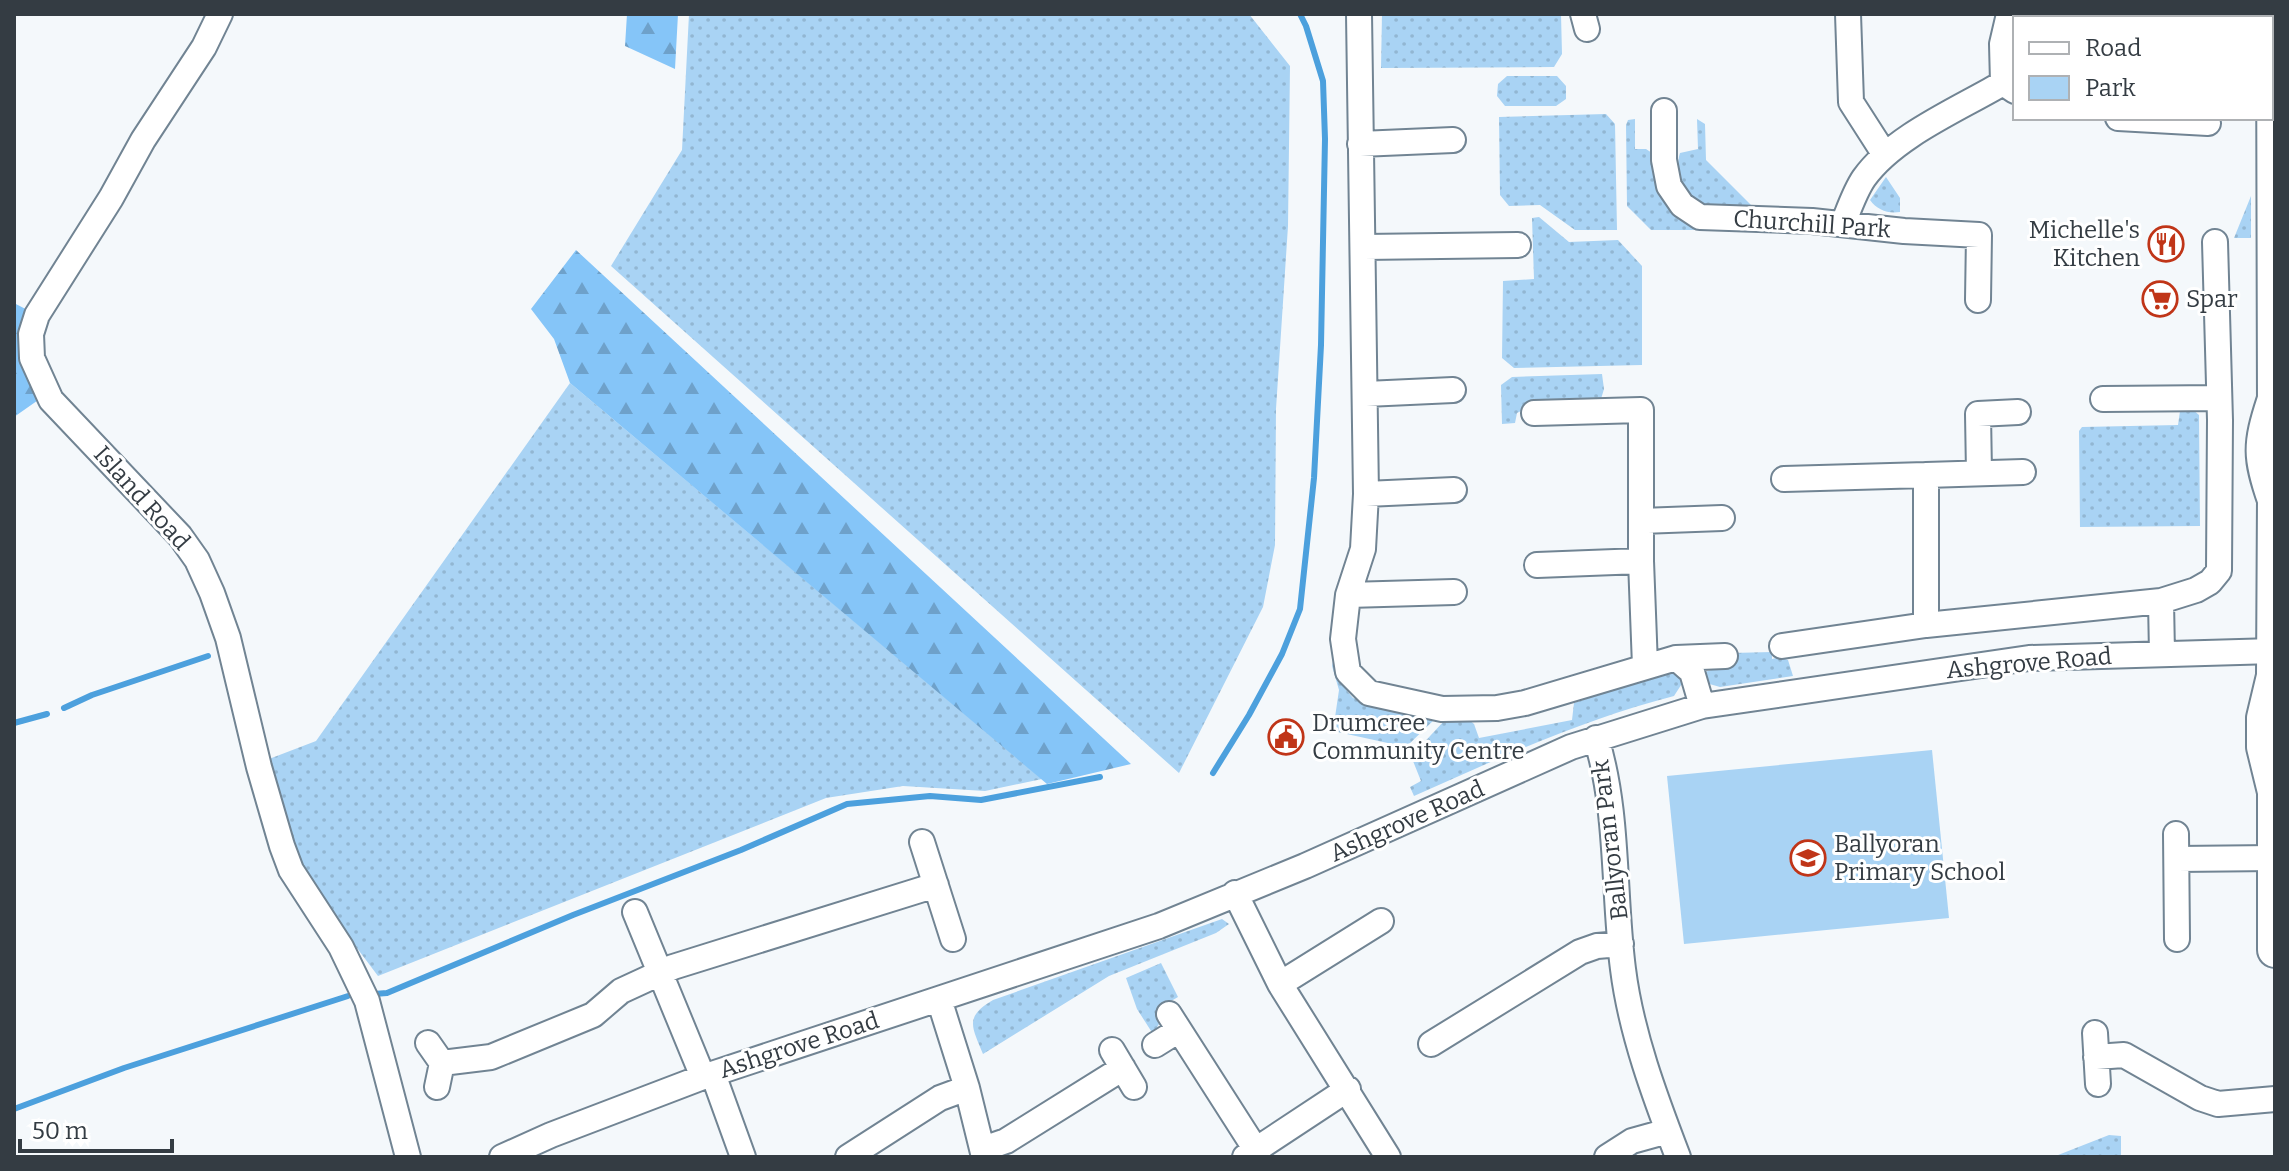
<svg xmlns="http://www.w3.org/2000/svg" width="2289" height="1171" font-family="Bitter,serif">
<defs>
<pattern id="green-dots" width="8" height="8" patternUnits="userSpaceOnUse" patternTransform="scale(2)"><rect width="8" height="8" fill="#a9d3f4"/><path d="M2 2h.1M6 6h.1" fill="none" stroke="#92b6d2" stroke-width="1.8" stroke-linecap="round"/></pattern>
<pattern id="forest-firs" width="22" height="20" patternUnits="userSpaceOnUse" patternTransform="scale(2)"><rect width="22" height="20" fill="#85c5f8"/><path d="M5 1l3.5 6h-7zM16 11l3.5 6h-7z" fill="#6ea1ca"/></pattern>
</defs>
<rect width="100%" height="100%" fill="#f4f8fb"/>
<!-- green -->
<path fill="url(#green-dots)" d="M689,14h560l41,52 -2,160 -12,183 -1,136 -12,62 -84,166 -568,-507 71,-116z
M1382,14h179l1,40 -8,13 -173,1z
M1507,76h50l9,10v13l-10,7h-51l-8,-10 1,-12z
M1606,114l9,10 2,106h-42l-35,-25 -31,1 -9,-11 -1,-78z
M1635,119v30h11l9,6 5,28 62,47h-71l-24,-24 -1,-81 2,-5z
M1697,119l8,5 1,36 48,48c-13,0 -26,3 -39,2 -27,-1 -43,-32 -35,-57l18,-4z
M1886,177l14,21v14c-12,2 -23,-2 -30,-12z
M2251,196v42h-17z
M1539,217l30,25 49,-2 24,26v99l-128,3 -12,-10 1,-77 31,-2 -2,-61z
M1602,374l2,15 -3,10c-27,13 -57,-1 -84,14l-2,10 -13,1 -1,-39 11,-8z
M570,383l472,396 -57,12 -82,-5 -77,12 -448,178 -58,-77 -23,-46 -28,-94 47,-18z
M2192,409l7,6 1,111 -120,1 -1,-96 3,-4 96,-2 2,-14z
M1772,652v7l8,-2 8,3 5,16 -73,11 -14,-4 -1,-11 12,-4h15v-15z
M1333,661l11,26 9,11 83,20 -30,29 -73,-16 6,-41 -7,-24z
M1675,672l8,10 -9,14c-90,23 -175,62 -260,100l-4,-9 11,-6 -8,-20 4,-11 27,-29 24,-2 6,5 5,14 93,-18 2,-17 90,-30z
M1222,919l7,5 -13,9 -107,43 -126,78c-11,-27 -19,-37 10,-54z
M1161,963l17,34 -22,13 3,14 -6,10 -16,-25 -11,-31z
M2109,1135l12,1v21h-68z"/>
<!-- forest -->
<path fill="url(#forest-firs)" d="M627,14h51l-3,55 -50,-23z
M576,250l555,514 -84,20 -477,-401 -16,-44 -23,-30z
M14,303l23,12 7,81 -30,21z"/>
<!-- pitch -->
<path fill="#a9d3f4" d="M1932,750l17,168 -265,26 -17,-168z"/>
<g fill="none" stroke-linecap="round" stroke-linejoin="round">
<!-- stream -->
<path stroke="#4ca0dd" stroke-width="6" d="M64,708l28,-13 116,-39
M14,723l33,-9
M1213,773l36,-58 33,-61 18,-45 14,-131 7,-133 4,-206 -2,-58 -17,-55 -6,-12
M374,994l13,-1 186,-78 168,-65 106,-46 83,-8 51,4 119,-23
M14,1109l110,-41 224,-72"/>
<defs>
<path id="minor" d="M220,14l-16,33 -61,93 -32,58 -74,117 -6,19 1,24 19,42 129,136 17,24 15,33 16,45 31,129 23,79 9,24 50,77 26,54 41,156
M1359,14l7,480 -3,55 -15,46 -5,44 5,33 21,21 73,16 55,-1 28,-5 151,-45 16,14 10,34
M1583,14l4,15
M1848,14l3,88 34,53
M2009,14l-7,30 1,39 12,8
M1664,111v49l5,26 13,19 18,12 112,4 92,10 75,4 -1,65
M2118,118l90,5
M1360,144l93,-4
M1843,224c6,-15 12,-33 21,-46 30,-42 95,-69 139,-95
M1364,247l154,-2
M1366,394l87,-4
M2103,399l116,-1
M1534,413l107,-3v151l4,105
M1979,473l-1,-59 40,-2
M1784,479l142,-4
M1366,494l88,-4
M1641,521l81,-3
M1537,565l104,-4
M1348,595l106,-3
M2161,601l1,53
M1926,625v-150l97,-3
M1782,646l144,-21 235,-24 35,-11 14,-8 9,-11 1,-151 -5,-178
M1676,658l49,-2
M1596,738c23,74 17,154 27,231 8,64 32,128 55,188
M2176,834l1,105
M922,842l31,97
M2177,859l97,-1
M1235,893l45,91 108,173
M635,912l68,165
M1280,984l101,-63
M939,999l28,89 17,69
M1169,1014l87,136
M2095,1033l3,51
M428,1043l14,20 -5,24
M1431,1044l149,-92 17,-6 24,-2
M1155,1045l24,-15
M1112,1050l22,37
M2096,1057l28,-2 76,43 18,6 57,-5
M442,1063l49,-6 102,-42 28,-24 52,-24 263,-82
M713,1074l30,83
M983,1149l23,-8 117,-73
M502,1157l49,-22 152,-58 456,-151 146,-60 266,-119 131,-41 327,-48 245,-7
M848,1157l92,-59 27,-10
M1245,1157l103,-68
M1607,1157l25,-16 36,-10"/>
<path id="secondary" d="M2274,14l1,394
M2274,402c-14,43 -14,55 1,98
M2275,790v160
M2275,792l-11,-45v-29l10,-42 1,-178"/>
</defs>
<!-- minor casing -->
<use href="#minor" stroke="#718493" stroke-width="28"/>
<!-- secondary casing -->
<use href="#secondary" stroke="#718493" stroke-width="38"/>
<!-- minor -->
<use href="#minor" stroke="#fff" stroke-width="24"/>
<!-- secondary -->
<use href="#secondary" stroke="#fff" stroke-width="34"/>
</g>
<!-- icons -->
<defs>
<symbol id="restaurant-ring" viewBox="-11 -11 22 22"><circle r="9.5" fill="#fff" stroke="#c03518" stroke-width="1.5"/><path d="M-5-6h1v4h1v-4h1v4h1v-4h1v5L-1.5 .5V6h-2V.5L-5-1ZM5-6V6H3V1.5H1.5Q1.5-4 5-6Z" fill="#c03518"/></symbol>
<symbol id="supermarket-ring" viewBox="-11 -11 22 22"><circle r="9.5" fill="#fff" stroke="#c03518" stroke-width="1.5"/><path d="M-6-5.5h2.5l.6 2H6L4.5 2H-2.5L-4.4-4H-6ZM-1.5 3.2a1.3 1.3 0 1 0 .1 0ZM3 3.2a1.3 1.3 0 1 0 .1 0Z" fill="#c03518"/></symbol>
<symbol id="civic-ring" viewBox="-11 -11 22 22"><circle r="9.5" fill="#fff" stroke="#c03518" stroke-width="1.5"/><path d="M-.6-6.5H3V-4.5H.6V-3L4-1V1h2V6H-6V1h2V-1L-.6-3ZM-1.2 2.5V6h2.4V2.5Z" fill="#c03518"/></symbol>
<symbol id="school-ring" viewBox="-11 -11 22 22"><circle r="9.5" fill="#fff" stroke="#c03518" stroke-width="1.5"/><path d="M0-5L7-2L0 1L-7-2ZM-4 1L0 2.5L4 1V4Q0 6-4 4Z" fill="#c03518"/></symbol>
</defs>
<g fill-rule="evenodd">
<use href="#restaurant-ring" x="2146" y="224" width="40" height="40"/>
<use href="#supermarket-ring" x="2140" y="279" width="40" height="40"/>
<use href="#civic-ring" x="1266" y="717" width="40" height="40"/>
<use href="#school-ring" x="1788" y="838" width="40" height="40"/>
</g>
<g text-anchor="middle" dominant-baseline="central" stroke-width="6" stroke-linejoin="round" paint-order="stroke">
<!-- street labels -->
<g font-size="24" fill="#343c43" stroke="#fff">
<text transform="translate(1812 224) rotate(4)">Churchill Park</text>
<text transform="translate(142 498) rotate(48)">Island Road</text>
<text transform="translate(2029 663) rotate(-5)">Ashgrove Road</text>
<text transform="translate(1407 821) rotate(-24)">Ashgrove Road</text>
<text transform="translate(1610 840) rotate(-97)">Ballyoran Park</text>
<text transform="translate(799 1045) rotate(-18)">Ashgrove Road</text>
</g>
<!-- poi labels -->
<g font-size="24" fill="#343c43" stroke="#fff" text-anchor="start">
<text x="2140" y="230" text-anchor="end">Michelle's<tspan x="2140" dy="28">Kitchen</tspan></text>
<text x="2186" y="299">Spar</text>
<text x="1312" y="723">Drumcree<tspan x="1312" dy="28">Community Centre</tspan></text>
<text x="1834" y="844">Ballyoran<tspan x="1834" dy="28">Primary School</tspan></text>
</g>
</g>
<!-- border -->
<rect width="2289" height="1171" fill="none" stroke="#343c43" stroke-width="32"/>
<!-- legend -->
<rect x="2013" y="16" width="260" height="104" fill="#ffffff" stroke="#aeb1b4" stroke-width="2"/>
<rect x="2029" y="42" width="40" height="12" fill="#ffffff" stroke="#aeb1b4" stroke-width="2"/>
<text x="2085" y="56" font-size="24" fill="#343c43">Road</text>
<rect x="2029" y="76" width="40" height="24" fill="#a9d3f4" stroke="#aeb1b4" stroke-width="2"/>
<text x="2085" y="96" font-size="24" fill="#343c43">Park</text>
<!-- scale -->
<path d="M20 1139v12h152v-12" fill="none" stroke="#343c43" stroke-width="4"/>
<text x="32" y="1139" font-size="24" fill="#343c43" stroke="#ffffff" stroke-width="6" paint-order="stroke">50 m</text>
</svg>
